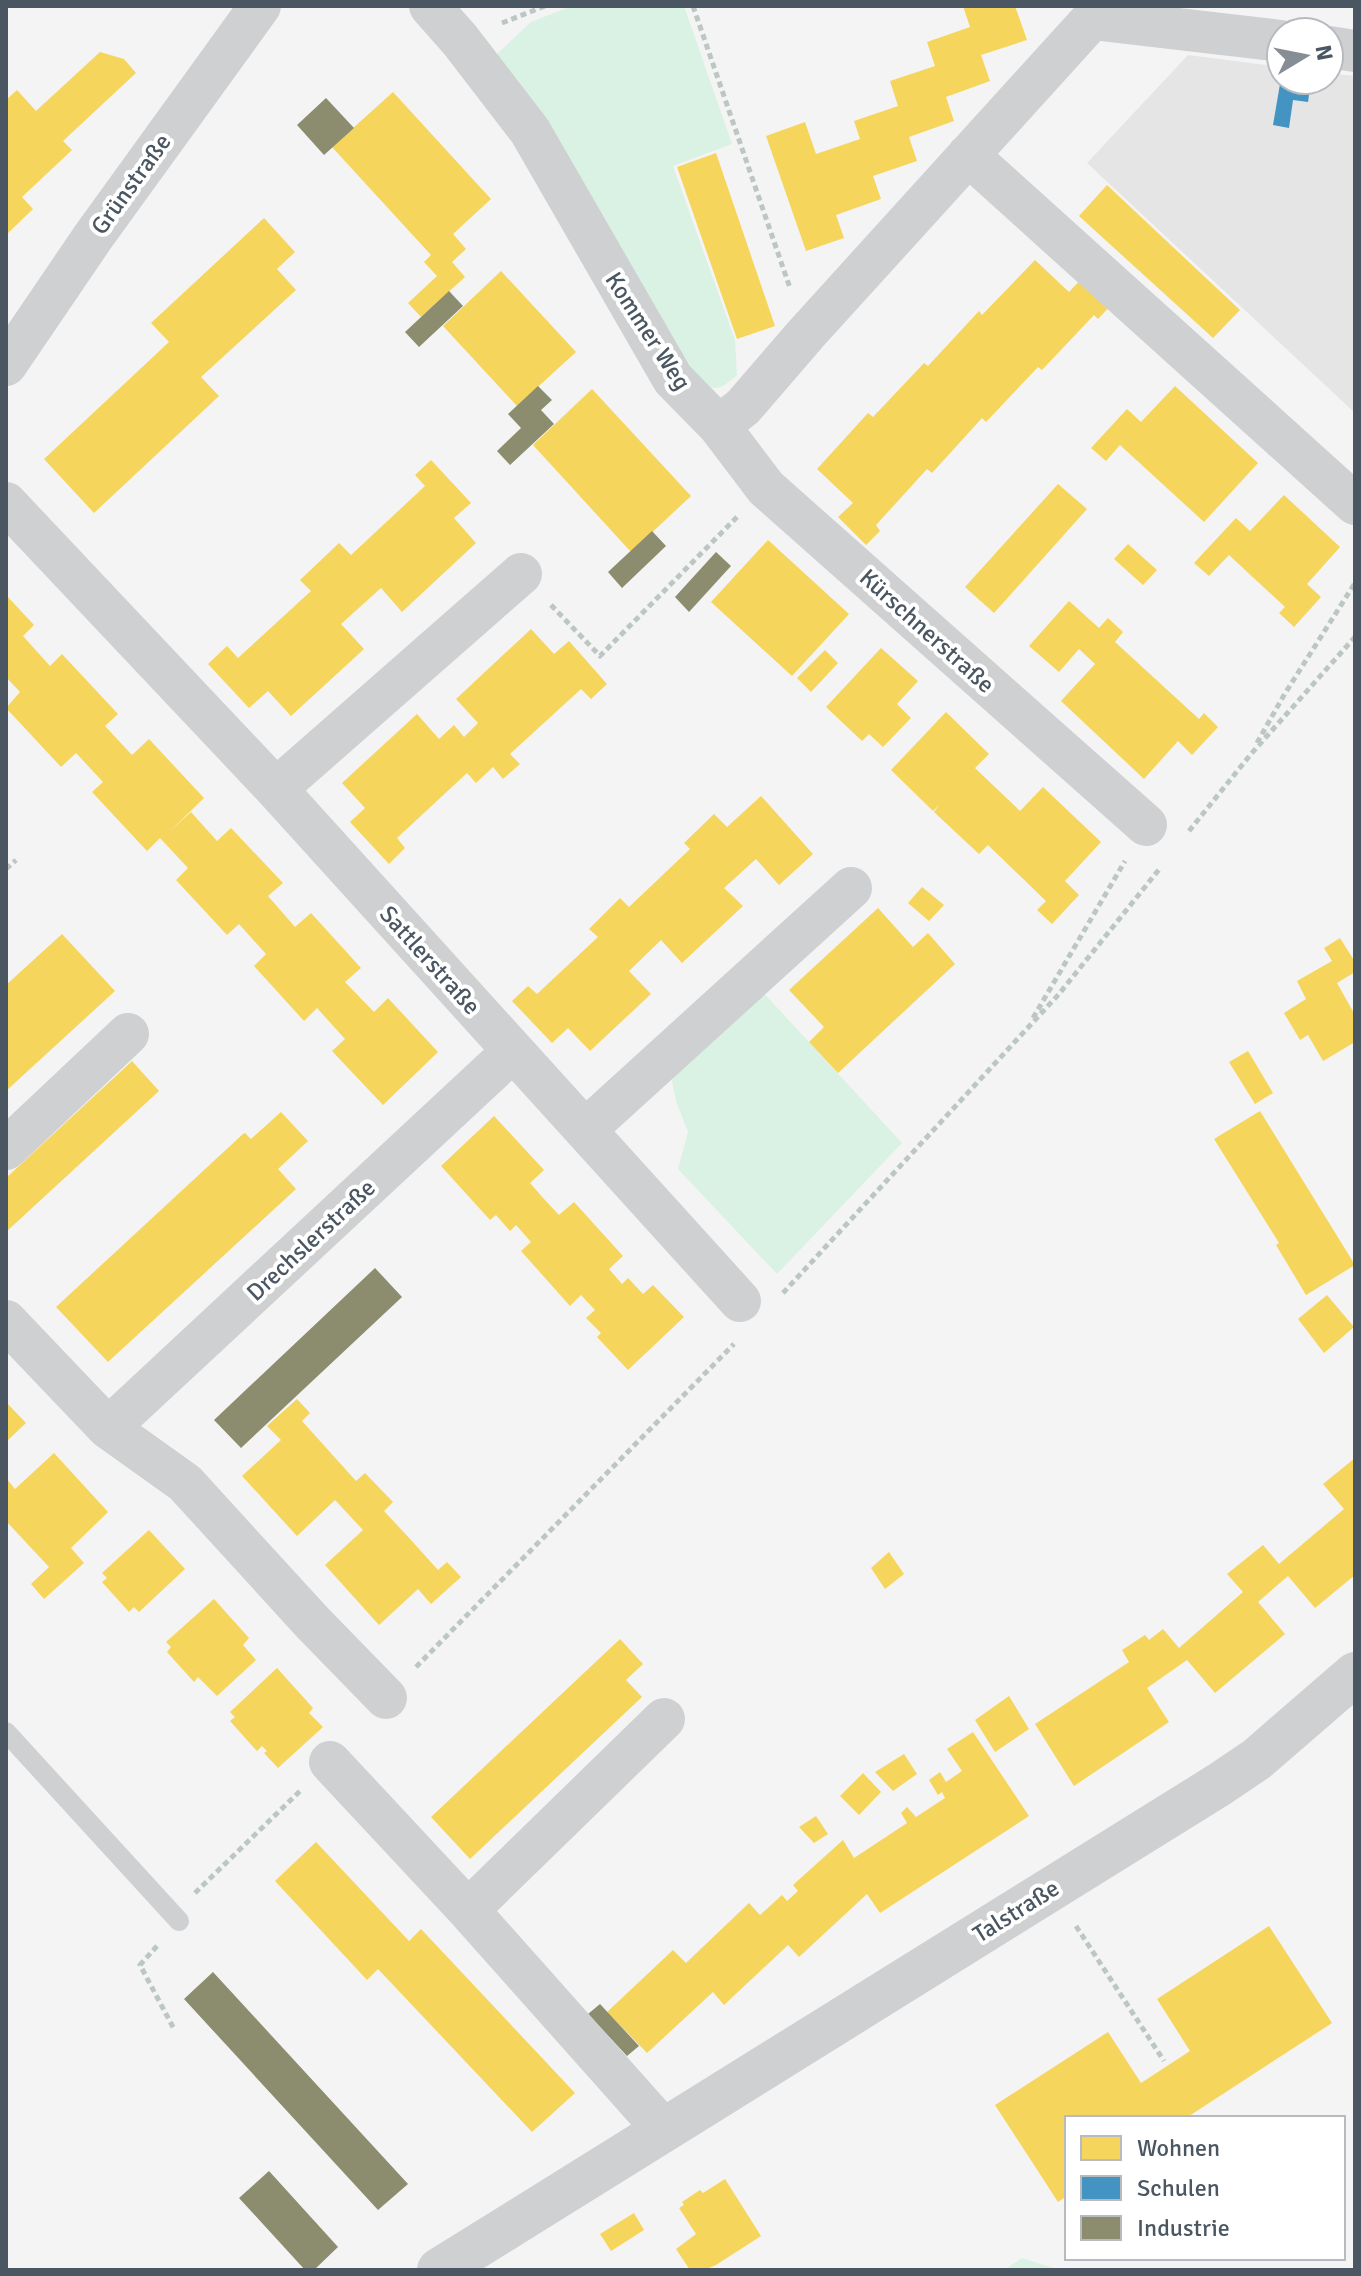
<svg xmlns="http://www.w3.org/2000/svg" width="1361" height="2276" font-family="Signika,sans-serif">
<rect width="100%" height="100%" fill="#f4f4f4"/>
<!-- education -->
<path fill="#e6e5e6" d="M1188,55l93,12v13h48v-7l26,3v337l-268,-250z"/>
<!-- green -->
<path fill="#d9f2e3" d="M572,6h112l48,138 -59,22 62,174 2,35c-21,19 -27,17 -45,-5l-197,-314 36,-34z
M760,989l142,154 -125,131 -99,-105 10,-37 -12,-31 -4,-20 8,-20z
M1022,2258l38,12h-56z"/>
<!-- homes -->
<path fill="#f6d55c" d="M963,6h52l12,34 -46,15 9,26 -44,16 8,24 -45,16 8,24 -44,15 8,23 -45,16 8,23 -38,13 -40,-115 39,-14 11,32 44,-15 -6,-18 44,-15 -8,-25 45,-15 -8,-24 43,-15z
M100,52l24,7 12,14 -73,68 9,9 -50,47 11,12 -27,26v-135l11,-10 19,21z
M393,92l98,107 -38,35 13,15 -14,13 13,15 -44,40 -13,-14 29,-27 -13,-14 7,-7 -99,-108z
M716,153l59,173 -38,13 -60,-172z
M1107,185l133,125 -27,28 -134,-122z
M264,218l31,34 -18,17 19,21 -95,87 18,19 -125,117 -50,-54 125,-117 -18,-19z
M1035,260l34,32 15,-16 29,27 -15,16 -4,-4 -52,55 -4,-3 -52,55 -4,-4 -50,55 -5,-4 -51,56 4,6 -14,14 -28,-28 15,-14 -36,-34 51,-56 5,4 51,-54 4,3 51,-55 3,4z
M501,271l75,81 -59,54 -74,-80z
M1175,386l83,77 -54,59 -84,-77 -14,16 -15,-13 36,-39 14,13z
M592,389l99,107 -60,56 -98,-107z
M431,460l40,43 -17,15 22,25 -74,69 -21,-24 -40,36 23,25 -73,67 -23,-25 -19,17 -41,-44 19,-18 11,12 73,-67 -11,-11 39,-37 12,12 74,-69 -10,-11z
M1058,484l29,25 -93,104 -29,-26z
M1284,495l56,52 -33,37 14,13 -27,30 -15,-14 6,-6 -56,-52 -20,21 -15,-13 42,-45 14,13z
M768,540l81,74 -57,62 -81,-74z
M1128,544l29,26 -14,15 -29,-26z
M6,595l28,30 -11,11 27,30 12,-12 56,60 -13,12 27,29 17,-16 55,59 -34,33 21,-19 26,29 14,-13 52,55 -15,13 27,31 16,-14 50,55 -16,14 29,30 14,-14 50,54 -55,53 -51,-54 13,-12 -28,-31 -13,13 -50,-55 12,-12 -27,-30 -12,11 -51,-55 12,-12 -28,-30 -13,13 -55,-59 11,-10 -27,-29 -15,14 -55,-59 14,-16 -14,-15z
M1069,601l30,27 9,-10 15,14 -8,10 84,77 5,-6 14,14 -26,28 -14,-14 -34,38 -83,-78 34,-37 -16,-15 -20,23 -30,-26z
M531,629l23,25 15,-13 38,43 -16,15 -10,-10 -71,65 10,10 -17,15 -10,-12 -17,16 -9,-10 -70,65 8,10 -16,16 -39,-42 15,-14 -23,-25 75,-69 22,25 15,-14 10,12 14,-14 -22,-24z
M881,648l37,33 -21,23 14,14 -28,29 -14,-13 -7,7 -36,-34z
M825,650l13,13 -27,29 -14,-14z
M946,712l43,42 -14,14 45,43 23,-24 58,55 -36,39 14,14 -27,29 -15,-14 9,-9 -58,-56 -9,9 -45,-42 5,-7 -6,6 -42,-41z
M761,796l52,58 -34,31 -23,-26 -32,29 19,18 -61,57 -21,-23 -32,31 22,23 -61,57 -22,-23 -16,15 -40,-42 16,-15 9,8 61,-57 -9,-8 31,-31 9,9 61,-58 -6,-6 30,-29 13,13z
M922,887l22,18 -15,16 -21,-18z
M878,908l35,39 15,-14 27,31 -117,109 -29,-31 15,-15 -35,-37z
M62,934l53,57 -109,100v-106z
M1340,938l15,24v10l-18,11 18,32v27l-32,19 -15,-26 -8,5 -16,-27 22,-14 -9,-18 35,-20 -8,-13z
M1248,1051l25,42 -18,11 -26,-42z
M132,1061l27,30 -153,141v-54z
M1260,1111l95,154 -49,30 -30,-50 3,-2 -65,-104z
M281,1112l27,29 -30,28 18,20 -188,173 -52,-55 187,-173 2,-1 6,6z
M494,1116l50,54 -14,13 14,16 15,16 15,-13 49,54 -14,13 13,15 6,-6 15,16 10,-9 31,32 -56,53 -31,-33 4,-4 -15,-15 9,-8 -14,-15 -11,11 -49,-55 10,-9 -15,-17 -6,6 -14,-16 -6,5 -49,-54z
M1327,1295l27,32 -30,26 -26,-34z
M297,1399l13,14 -8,8 54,60 9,-8 28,29 -9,9 27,29 27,30 9,-8 14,15 -30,27 -13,-15 -39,36 -54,-60 38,-35 -28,-30 -38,36 -55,-60 39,-36 -14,-14z
M6,1402l20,21 -20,19z
M54,1453l54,59 -37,36 13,15 -40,36 -13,-15 18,-17 -43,-46v-43l9,11z
M1355,1458v117l-40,33 -27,-32 -30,26 27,32 -70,59 -28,-33 -40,28 22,34 -95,64 -39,-62 94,-62 -7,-12 23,-15 4,5 14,-11 16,19 64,-56 -16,-18 36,-29 16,19 65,-55 -21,-25z
M149,1530l36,39 -46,43 -5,-5 -5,5 -27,-30 5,-4 -5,-5z
M889,1552l15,22 -19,15 -14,-21z
M214,1599l35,39 -6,7 13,15 -39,36 -19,-19 -4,5 -27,-30 4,-5 -5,-5z
M620,1639l23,25 -17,16 16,17 -172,162 -39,-42z
M277,1668l36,40 -4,5 14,14 -45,41 -14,-15 3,-2 -5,-5 -5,5 -27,-30 5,-4 -5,-5z
M1009,1696l20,33 -34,23 -20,-32z
M973,1732l56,84 -149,97 -13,-19 -68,63 -11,-12 -64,60 -11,-13 -66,61 -40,-41 66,-62 13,13 63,-60 11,12 22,-20 5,6 11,-10 -5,-6 50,-45 11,18 53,-35 -6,-10 6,-6 9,10 29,-19 -3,-6 -4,3 -9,-15 11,-8 6,10 16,-11 -15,-22z
M904,1754l13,20 -24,17 -18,-19z
M863,1773l18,19 -22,23 -19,-19z
M816,1816l12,18 -14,9 -15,-16z
M316,1842l93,99 12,-12 154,164 -43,39 -154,-163 -11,11 -92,-99z
M1269,1926l63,97 -146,95h-119v78l-9,6 -63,-97 113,-73 33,51 49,-32 -33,-52z
M725,2179l36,57 -45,29 -12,5h-14l-14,-21 20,-15 -17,-26 5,-3 -2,-3 18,-12 3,3z
M634,2213l10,17 -33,21 -11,-17z"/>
<!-- schools -->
<path fill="#4393c3" d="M1280,84l30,4 -2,14 -15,-2 -4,28 -16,-3z"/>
<!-- industry -->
<path fill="#8c8c6e" d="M326,98l28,30 -30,27 -27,-30z
M449,291l14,15 -44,41 -14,-15z
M538,386l14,14 -11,10 13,14 -44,41 -13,-14 24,-23 -13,-14z
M652,531l14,15 -44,42 -14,-16z
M716,552l15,14 -42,46 -14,-15z
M375,1268l27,29 -161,151 -27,-28z
M213,1972l195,212 -30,26 -194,-211z
M600,2004l39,42 -12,10 -39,-42z
M269,2171l69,76 -24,23h-9l-66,-72z"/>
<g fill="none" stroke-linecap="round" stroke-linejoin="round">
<!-- path -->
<path stroke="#bcc7c4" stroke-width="5" stroke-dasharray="6 4" stroke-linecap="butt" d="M693,6l97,282
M502,23l43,-17
M551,605l49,51 137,-139
M1257,743l27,-48 71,-112
M1189,831l62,-77 104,-117
M6,869l10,-9
M1033,1018l92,-157
M783,1293l276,-299 102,-127
M416,1667l318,-323
M195,1893l105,-102
M1076,1926l88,135
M157,1946l-17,19 34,64"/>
<!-- service -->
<path stroke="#ced0d2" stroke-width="20" d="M6,1732l173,189"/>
<!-- minor -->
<path stroke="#ced0d2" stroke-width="42" d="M430,6l30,34 70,91 143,248 46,47 24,-19 63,-73 286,-315 189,22
M1329,47l26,4
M968,155l387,349
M6,365l87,-128 167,-231
M719,426l47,62 380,337
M6,503l270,286 464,512
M276,789l245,-215
M585,1130l266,-242
M6,1149l122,-115
M6,1321l102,107 77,55 127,139 74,76
M108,1428l405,-377
M330,1762l138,148 195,219
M468,1910l196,-191"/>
<!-- tertiary -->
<path stroke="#ced0d2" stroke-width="44" d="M439,2270l781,-486 37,-25 98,-85"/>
</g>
<g text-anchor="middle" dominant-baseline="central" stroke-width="8" stroke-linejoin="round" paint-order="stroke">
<!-- street labels -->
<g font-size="24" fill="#4a5661" stroke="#fff">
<text transform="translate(131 184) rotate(-54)">Grünstraße</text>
<text transform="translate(648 331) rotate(57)">Kommer Weg</text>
<text transform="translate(927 631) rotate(42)">Kürschnerstraße</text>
<text transform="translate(430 960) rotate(48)">Sattlerstraße</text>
<text transform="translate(311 1240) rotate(-43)">Drechslerstraße</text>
<text transform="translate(1016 1911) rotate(-32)">Talstraße</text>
</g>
</g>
<!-- border -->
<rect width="1361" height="2276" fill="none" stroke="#4a5661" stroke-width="16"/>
<!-- legend -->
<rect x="1065" y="2116" width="280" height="144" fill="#ffffff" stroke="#b7bbc0" stroke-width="2"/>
<rect x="1081" y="2136" width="40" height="24" fill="#f6d55c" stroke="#b7bbc0" stroke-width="2"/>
<text x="1137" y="2156" font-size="24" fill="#4a5661">Wohnen</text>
<rect x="1081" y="2176" width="40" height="24" fill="#4393c3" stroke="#b7bbc0" stroke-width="2"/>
<text x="1137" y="2196" font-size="24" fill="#4a5661">Schulen</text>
<rect x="1081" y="2216" width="40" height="24" fill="#8c8c6e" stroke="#b7bbc0" stroke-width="2"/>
<text x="1137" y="2236" font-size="24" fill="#4a5661">Industrie</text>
<!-- north arrow -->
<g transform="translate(1305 56) rotate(80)"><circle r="38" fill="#ffffff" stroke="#b7bbc0" stroke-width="2"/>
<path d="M0-6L14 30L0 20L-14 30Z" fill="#868d94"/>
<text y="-12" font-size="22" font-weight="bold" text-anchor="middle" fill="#4a5661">N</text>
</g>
</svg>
